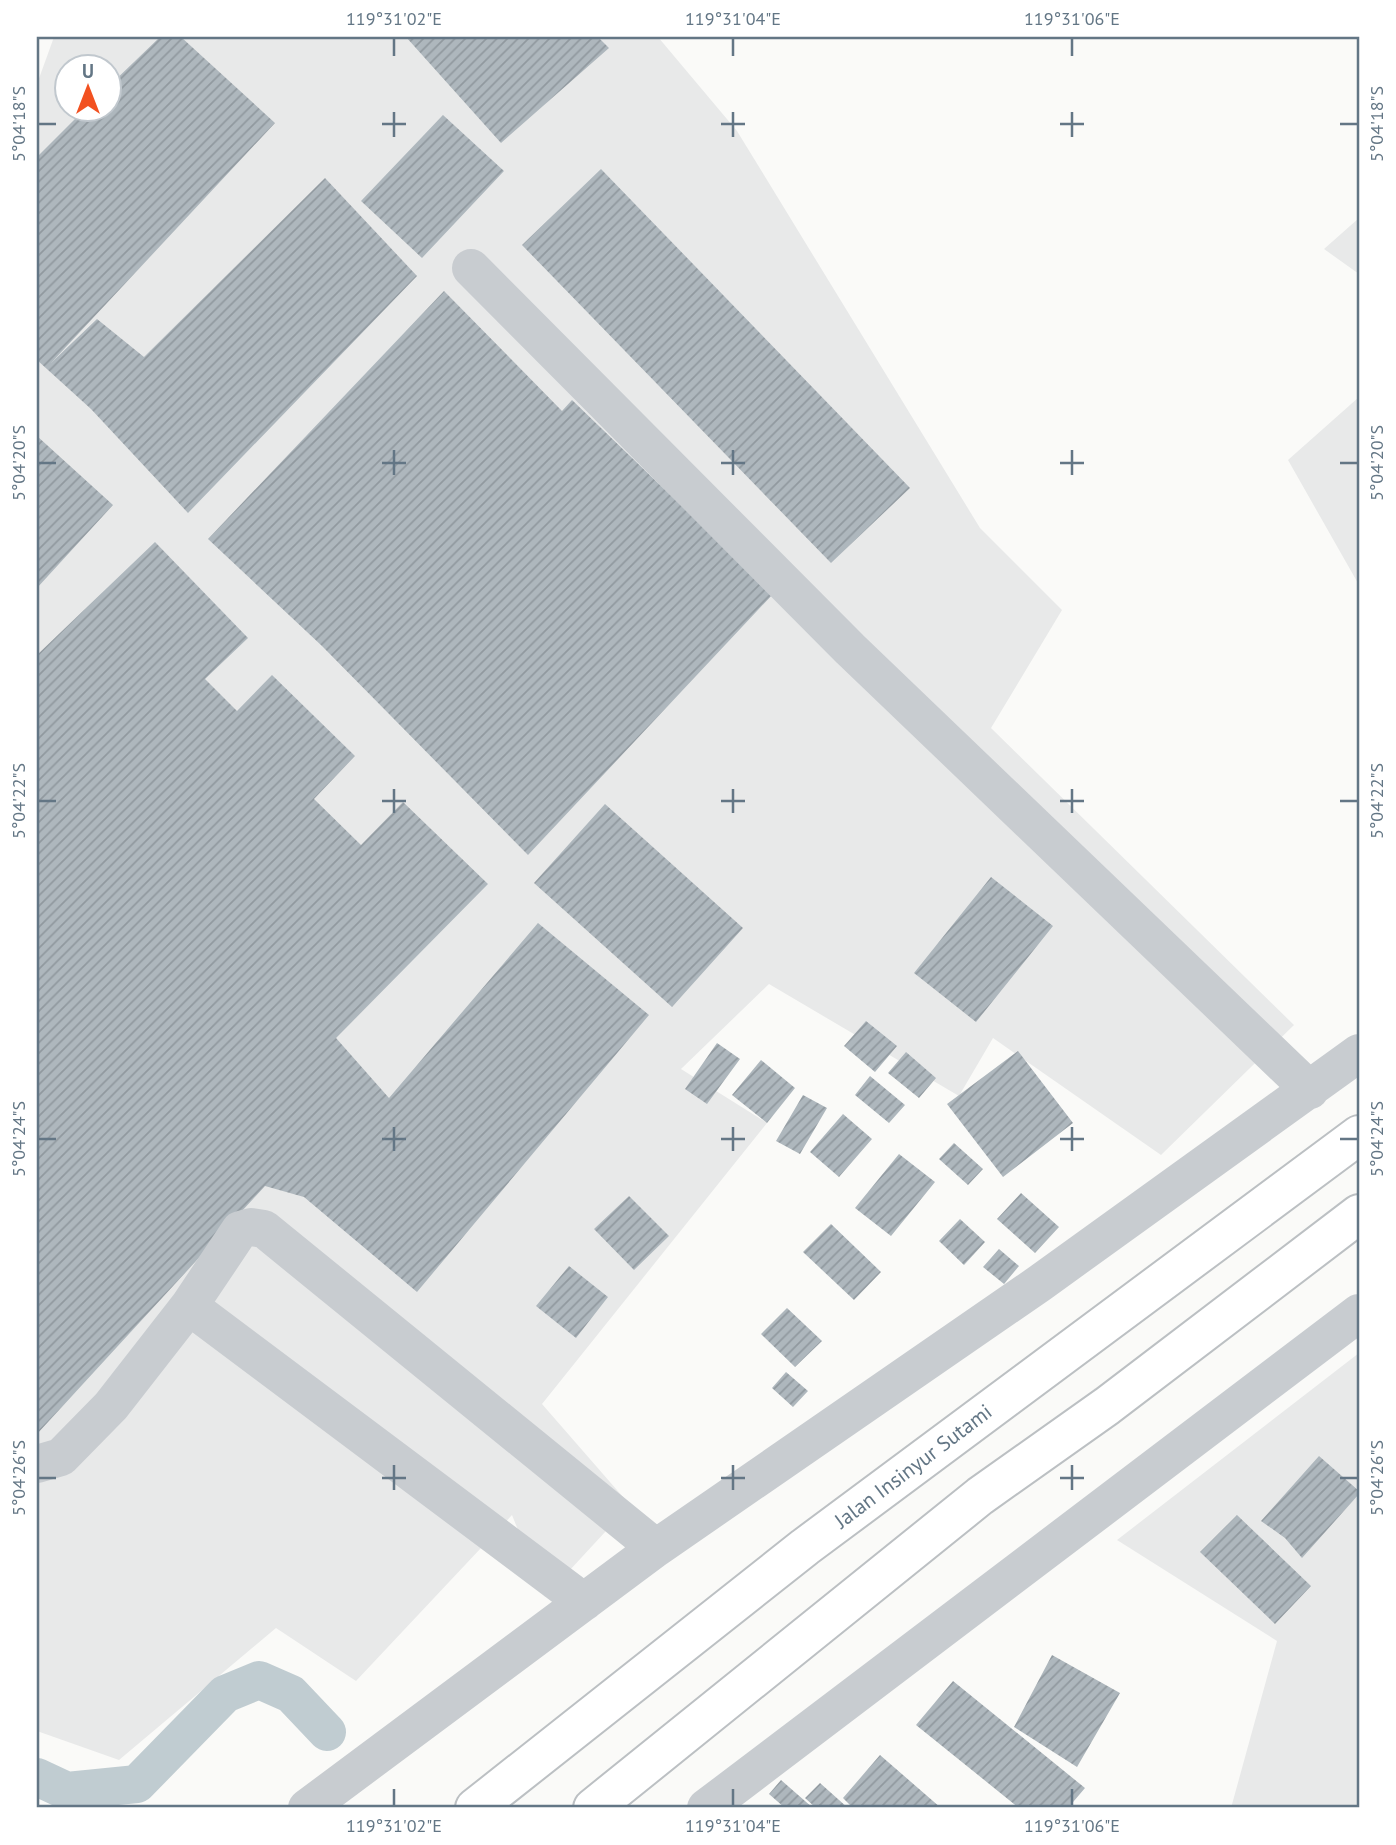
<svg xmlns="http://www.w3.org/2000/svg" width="1396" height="1845" font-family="'PT Sans',sans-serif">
<defs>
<pattern id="building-hatch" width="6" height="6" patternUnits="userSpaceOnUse" patternTransform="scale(1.75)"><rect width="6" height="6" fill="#aeb7bd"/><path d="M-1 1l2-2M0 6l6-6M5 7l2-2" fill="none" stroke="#91999f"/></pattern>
</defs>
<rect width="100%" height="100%" fill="#fafaf8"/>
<!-- built -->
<path fill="#e8e9e9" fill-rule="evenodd" d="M54,37h604l79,94 243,397 82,82 -71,118 303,297 -133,130 -168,-117 -34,58 -190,-112 -88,85 86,54 -225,281 88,101 -85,92 -33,-82 -156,166 -80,-53 -157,132 -82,-29v-1647zM66,66h42v42h-42z
M1359,218v56l-35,-25z
M1359,397v188l-71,-125z
M1359,1353v455h-128l46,-167 -160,-101z"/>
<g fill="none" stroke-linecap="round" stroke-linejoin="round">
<!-- canal -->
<path stroke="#c0ccd1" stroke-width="38" d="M37,1777l30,14 70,-7 88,-90 34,-14 32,14 36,38"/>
</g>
<!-- building -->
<path fill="url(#building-hatch)" d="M160,37h21l94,86 -224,240 46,-44 47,38 181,-179 92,98 -229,237 -97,-104 -54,-49v-203l49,-49h22v-21z
M406,37h192l11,11 -108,95z
M443,115l61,56 -82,87 -61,-57z
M601,169l309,319 -79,75 -309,-318z
M444,291l118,120 10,-11 201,194 -245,261 -206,-209 -114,-107z
M37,436l76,69 -76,83z
M155,542l93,96 -43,41 32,32 35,-36 83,81 -41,43 47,46 42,-43 85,82 -152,154 53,60 149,-175 111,92 -232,277 -113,-95 -39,-11 -228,248v-779z
M605,804l138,124 -71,79 -138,-124z
M991,877l62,49 -77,96 -62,-49z
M866,1021l31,25 -22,26 -31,-26z
M717,1043l23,16 -33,45 -22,-15z
M1018,1051l55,72 -70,54 -56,-73z
M906,1052l30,26 -17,20 -31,-25z
M761,1060l34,28 -28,35 -35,-28z
M870,1076l35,29 -16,18 -34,-28z
M803,1095l24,13 -27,46 -24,-13z
M843,1114l29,25 -33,38 -29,-25z
M954,1143l29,26 -15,16 -29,-26z
M899,1154l36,28 -44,54 -36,-28z
M1021,1193l38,34 -24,26 -38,-34z
M629,1196l40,40 -35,34 -40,-41z
M960,1219l25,23 -21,23 -25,-24z
M831,1224l50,48 -27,28 -51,-48z
M999,1249l20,17 -15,18 -21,-17z
M569,1266l39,31 -32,41 -40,-32z
M787,1308l35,33 -27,26 -34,-33z
M786,1372l22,19 -15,16 -21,-19z
M1319,1456l40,35v3l-57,64 -17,-20 -24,-17z
M1237,1515l74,71 -36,38 -75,-72z
M1052,1655l68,38 -43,74 -63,-40z
M953,1681l132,107 -17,20h-49l-103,-83z
M880,1755l61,53h-88l-10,-10z
M781,1780l32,28h-28l-16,-14z
M820,1783l28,25h-32l-11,-10z"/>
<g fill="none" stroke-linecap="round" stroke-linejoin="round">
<defs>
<path id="highway" d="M475,1808l330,-261 554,-412
M593,1808l387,-312 127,-90 252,-192"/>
</defs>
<!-- highway casing -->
<use href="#highway" stroke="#bcc0c3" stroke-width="42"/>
<!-- minor -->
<path stroke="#c8ccd0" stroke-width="38" d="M471,268l379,381 460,441
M189,1306l395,296
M37,1464l24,-7 50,-51 78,-100 51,-76 11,-3 13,2 392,319
M307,1808l349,-260 384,-265 319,-230
M706,1808l653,-495"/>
<!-- highway -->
<use href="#highway" stroke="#fff" stroke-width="38"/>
</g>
<!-- ticks -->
<path fill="none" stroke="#637685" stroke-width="2.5" d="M394,38v18M733,38v18M1072,38v18M394,112v25M733,112v25M1072,112v25M38,124h18M382,124h24M721,124h24M1060,124h24M1340,124h18M394,450v25M733,450v25M1072,450v25M38,463h18M382,463h24M721,463h24M1060,463h24M1340,463h18M394,789v24M733,789v24M1072,789v24M38,801h18M382,801h24M721,801h24M1060,801h24M1340,801h18M394,1127v24M733,1127v24M1072,1127v24M38,1139h18M382,1139h24M721,1139h24M1060,1139h24M1340,1139h18M394,1465v25M733,1465v25M1072,1465v25M38,1478h18M382,1478h24M721,1478h24M1060,1478h24M1340,1478h18M394,1789v17M733,1789v17M1072,1789v17"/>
<g text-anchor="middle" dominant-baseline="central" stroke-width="7" stroke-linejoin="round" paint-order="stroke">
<!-- street labels -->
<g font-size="21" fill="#637685" stroke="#fff">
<text transform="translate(913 1466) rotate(-37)">Jalan Insinyur Sutami</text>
</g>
</g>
<!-- border -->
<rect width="1396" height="1845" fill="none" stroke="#ffffff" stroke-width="77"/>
<!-- north arrow -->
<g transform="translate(88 88)"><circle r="33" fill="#ffffff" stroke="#c1c8ce" stroke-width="2"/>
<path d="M0-5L12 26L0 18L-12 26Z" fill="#f25120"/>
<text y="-10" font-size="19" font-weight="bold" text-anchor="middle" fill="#637685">U</text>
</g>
<rect x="38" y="38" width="1320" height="1768" fill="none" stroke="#637685" stroke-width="2.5"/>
<g font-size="18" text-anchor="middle" fill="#637685">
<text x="394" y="25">119°31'02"E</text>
<text x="733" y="25">119°31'04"E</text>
<text x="1072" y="25">119°31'06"E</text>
<text transform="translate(19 124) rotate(-90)" y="6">5°04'18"S</text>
<text transform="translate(1377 124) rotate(-90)" y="6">5°04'18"S</text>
<text transform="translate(19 463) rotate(-90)" y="6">5°04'20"S</text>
<text transform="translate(1377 463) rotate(-90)" y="6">5°04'20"S</text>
<text transform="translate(19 801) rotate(-90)" y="6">5°04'22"S</text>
<text transform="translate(1377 801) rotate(-90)" y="6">5°04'22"S</text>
<text transform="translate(19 1139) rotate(-90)" y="6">5°04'24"S</text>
<text transform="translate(1377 1139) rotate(-90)" y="6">5°04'24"S</text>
<text transform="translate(19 1478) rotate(-90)" y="6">5°04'26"S</text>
<text transform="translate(1377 1478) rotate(-90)" y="6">5°04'26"S</text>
<text x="394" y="1832">119°31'02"E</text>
<text x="733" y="1832">119°31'04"E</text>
<text x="1072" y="1832">119°31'06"E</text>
</g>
</svg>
